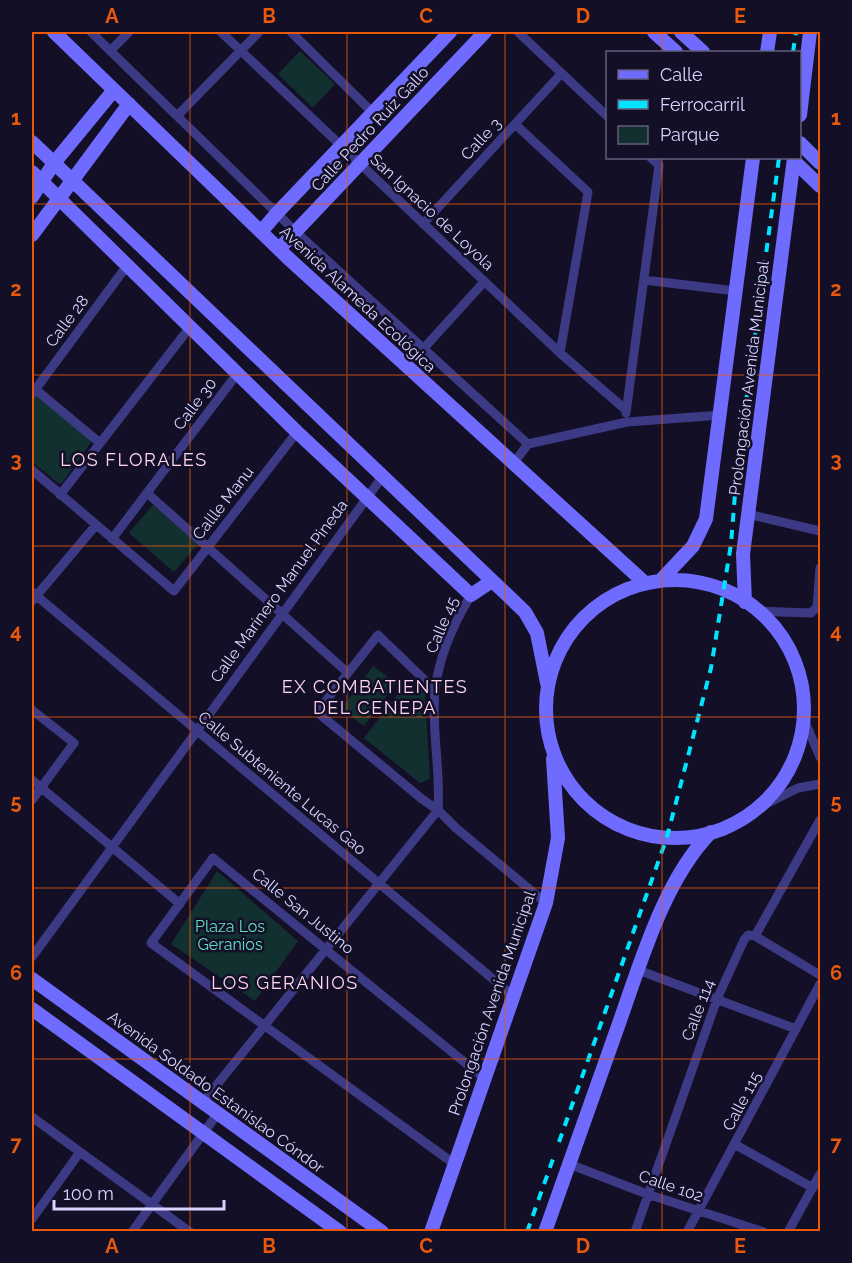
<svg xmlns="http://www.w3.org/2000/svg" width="852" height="1263" font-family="Raleway,sans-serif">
<rect width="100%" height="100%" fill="#130f26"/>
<!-- green -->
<path fill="#12302f" d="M300,51l35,33 -22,24 -35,-34z
M37,394l55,47 -30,42h-4l-26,-21v-64z
M153,505l45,39 -24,28 -45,-39z
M373,666l23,17 -32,43 -23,-17z
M409,679l16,15 5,85 -10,4 -56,-45z
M217,871l81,70 -43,60 -84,-57z"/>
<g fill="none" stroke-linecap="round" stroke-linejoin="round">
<!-- street -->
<path stroke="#3d3a85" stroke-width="9" d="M91,32l205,200 232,212 99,-22 94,-7
M221,32l339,321 66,57
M291,32l82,81
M518,32l90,85
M110,51l19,-19
M177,116l82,-84
M515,124l73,68 -28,161
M423,224l138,-150
M644,280l92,11
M424,348l60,-66
M35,389l65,54
M32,394l94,-127
M626,413l33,-248 -8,-7
M513,464l15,-20
M32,470l142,121 123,-159
M147,493l201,180
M60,495l130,-168
M748,514l72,17
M112,539l125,-165
M32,592l481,404
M32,601l64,-76
M757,611l54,2 6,-6 3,-39
M435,690l-57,-55 -61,77 105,87 16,11 18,18 90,75
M32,710l42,33 -42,57
M803,717l17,40
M32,780l148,124
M758,808l40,-20 22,-4
M438,810c3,-40 -7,-80 -3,-120 4,-33 19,-67 36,-95
M755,936l65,39
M32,957l351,-481
M638,970l158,59
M203,1102l235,-292
M32,1117l158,115
M736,1145l77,43
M453,1163l-302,-220 62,-85 271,220
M569,1164l78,30 117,38
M32,1219l48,-67
M132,1232l86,-119
M635,1232l82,-233 27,-59 4,-5 7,1 65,-116
M687,1232l133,-248
M788,1232l32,-58"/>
<!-- secondary -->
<path stroke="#6f6bff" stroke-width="14" d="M54,32l233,225 358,326
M654,32l22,20
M681,32l22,20
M767,52l3,-20
M800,115l10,-83
M32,142l493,470 12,21 10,50
M800,143l20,20
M794,161l26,25
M32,172l265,260 174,163 21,-14
M32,197l22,-34 60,-73
M261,232l16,-19 173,-181
M32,235l97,-131
M279,249l206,-217
M546 709a129 129 0 1 1 258 0a129 129 0 1 1-258 0Z
M660,581l33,-35 13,-27 47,-361
M745,602l-2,-48 51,-396
M32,979l350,253
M32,1009l308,223
M431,1232l115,-329 12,-65 -5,-79
M545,1232c24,-68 48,-136 72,-203 23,-64 46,-148 94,-197"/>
<!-- rail -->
<path stroke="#00e5ff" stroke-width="4" stroke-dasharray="9 8" stroke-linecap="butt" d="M793,52l3,-20
M559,1142l108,-305 44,-169 20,-124 6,-75 42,-311
M527,1232l26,-73"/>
</g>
<!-- grid -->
<path fill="none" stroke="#e8590c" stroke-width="1.5" stroke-opacity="0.55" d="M190,32v1200M347,32v1200M505,32v1200M662,32v20M662,158v1074M32,204h788M32,375h788M32,546h788M32,717h788M32,888h788M32,1059h788"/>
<g text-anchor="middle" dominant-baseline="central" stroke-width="5" stroke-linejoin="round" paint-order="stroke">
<!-- street labels -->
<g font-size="16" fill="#d9d4ff" stroke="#130f26">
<text transform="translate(370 129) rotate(-47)">Calle Pedro Ruiz Gallo</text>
<text transform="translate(481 139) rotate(-47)">Calle 3</text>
<text transform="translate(432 212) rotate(43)">San Ignacio de Loyola</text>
<text transform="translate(358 299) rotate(43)">Avenida Alameda Ecológica</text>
<text transform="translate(67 321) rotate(-53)">Calle 28</text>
<text transform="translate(749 378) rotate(-83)">Prolongación Avenida Municipal</text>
<text transform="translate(195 404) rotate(-53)">Calle 30</text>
<text transform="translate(223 503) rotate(-52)">Callle Manu</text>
<text transform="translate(279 591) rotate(-54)">Calle Marinero Manuel Pineda</text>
<text transform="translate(442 625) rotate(-67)">Calle 45</text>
<text transform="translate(282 783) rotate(40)">Calle Subteniente Lucas Gao</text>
<text transform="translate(303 911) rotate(39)">Calle San Justino</text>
<text transform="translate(492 1003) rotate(-71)">Prolongación Avenida Municipal</text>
<text transform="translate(698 1010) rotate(-69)">Calle 114</text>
<text transform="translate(216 1092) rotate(36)">Avenida Soldado Estanislao Cóndor</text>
<text transform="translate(742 1101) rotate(-62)">Calle 115</text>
<text transform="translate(671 1186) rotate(19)">Calle 102</text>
</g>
<!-- park labels -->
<g font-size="16" fill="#5fe0c0" stroke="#130f26">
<text x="230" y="926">Plaza Los<tspan x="230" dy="18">Geranios</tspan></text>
</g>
<!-- neighbourhood labels -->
<g font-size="18" letter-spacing="1.5" fill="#ffd6f0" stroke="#130f26">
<text x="134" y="459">LOS FLORALES</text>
<text x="375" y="686">EX COMBATIENTES<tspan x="375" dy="21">DEL CENEPA</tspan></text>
<text x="285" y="982">LOS GERANIOS</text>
</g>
</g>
<!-- border -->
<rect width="852" height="1263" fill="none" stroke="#130f26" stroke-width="66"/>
<!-- legend -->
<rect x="606" y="51" width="195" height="108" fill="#130f26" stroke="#625e7d" stroke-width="1.5"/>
<rect x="618" y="70" width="30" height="9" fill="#6f6bff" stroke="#625e7d" stroke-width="1.5"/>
<text x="660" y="81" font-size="18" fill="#d9d4ff">Calle</text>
<rect x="618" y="100" width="30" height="9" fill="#00e5ff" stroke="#625e7d" stroke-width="1.5"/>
<text x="660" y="111" font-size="18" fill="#d9d4ff">Ferrocarril</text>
<rect x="618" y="126" width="30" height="18" fill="#12302f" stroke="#625e7d" stroke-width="1.5"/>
<text x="660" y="141" font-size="18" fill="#d9d4ff">Parque</text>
<!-- scale -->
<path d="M54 1200v9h170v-9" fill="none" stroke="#d9d4ff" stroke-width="3"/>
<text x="63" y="1200" font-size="18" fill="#d9d4ff" stroke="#130f26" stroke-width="4.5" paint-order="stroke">100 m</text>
<rect x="33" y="33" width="786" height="1197" fill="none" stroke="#e8590c" stroke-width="2"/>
<g font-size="20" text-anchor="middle" font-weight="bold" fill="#e8590c">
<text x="112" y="23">A</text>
<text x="269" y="23">B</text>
<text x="426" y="23">C</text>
<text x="583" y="23">D</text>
<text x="740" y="23">E</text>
<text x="16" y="125">1</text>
<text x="836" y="125">1</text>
<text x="16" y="296">2</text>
<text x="836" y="296">2</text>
<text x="16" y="467">3</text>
<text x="836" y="467">3</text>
<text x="16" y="638">4</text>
<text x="836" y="638">4</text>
<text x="16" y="809">5</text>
<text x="836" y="809">5</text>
<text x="16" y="980">6</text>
<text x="836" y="980">6</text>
<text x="16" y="1151">7</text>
<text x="836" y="1151">7</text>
<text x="112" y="1253">A</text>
<text x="269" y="1253">B</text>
<text x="426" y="1253">C</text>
<text x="583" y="1253">D</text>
<text x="740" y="1253">E</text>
</g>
</svg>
